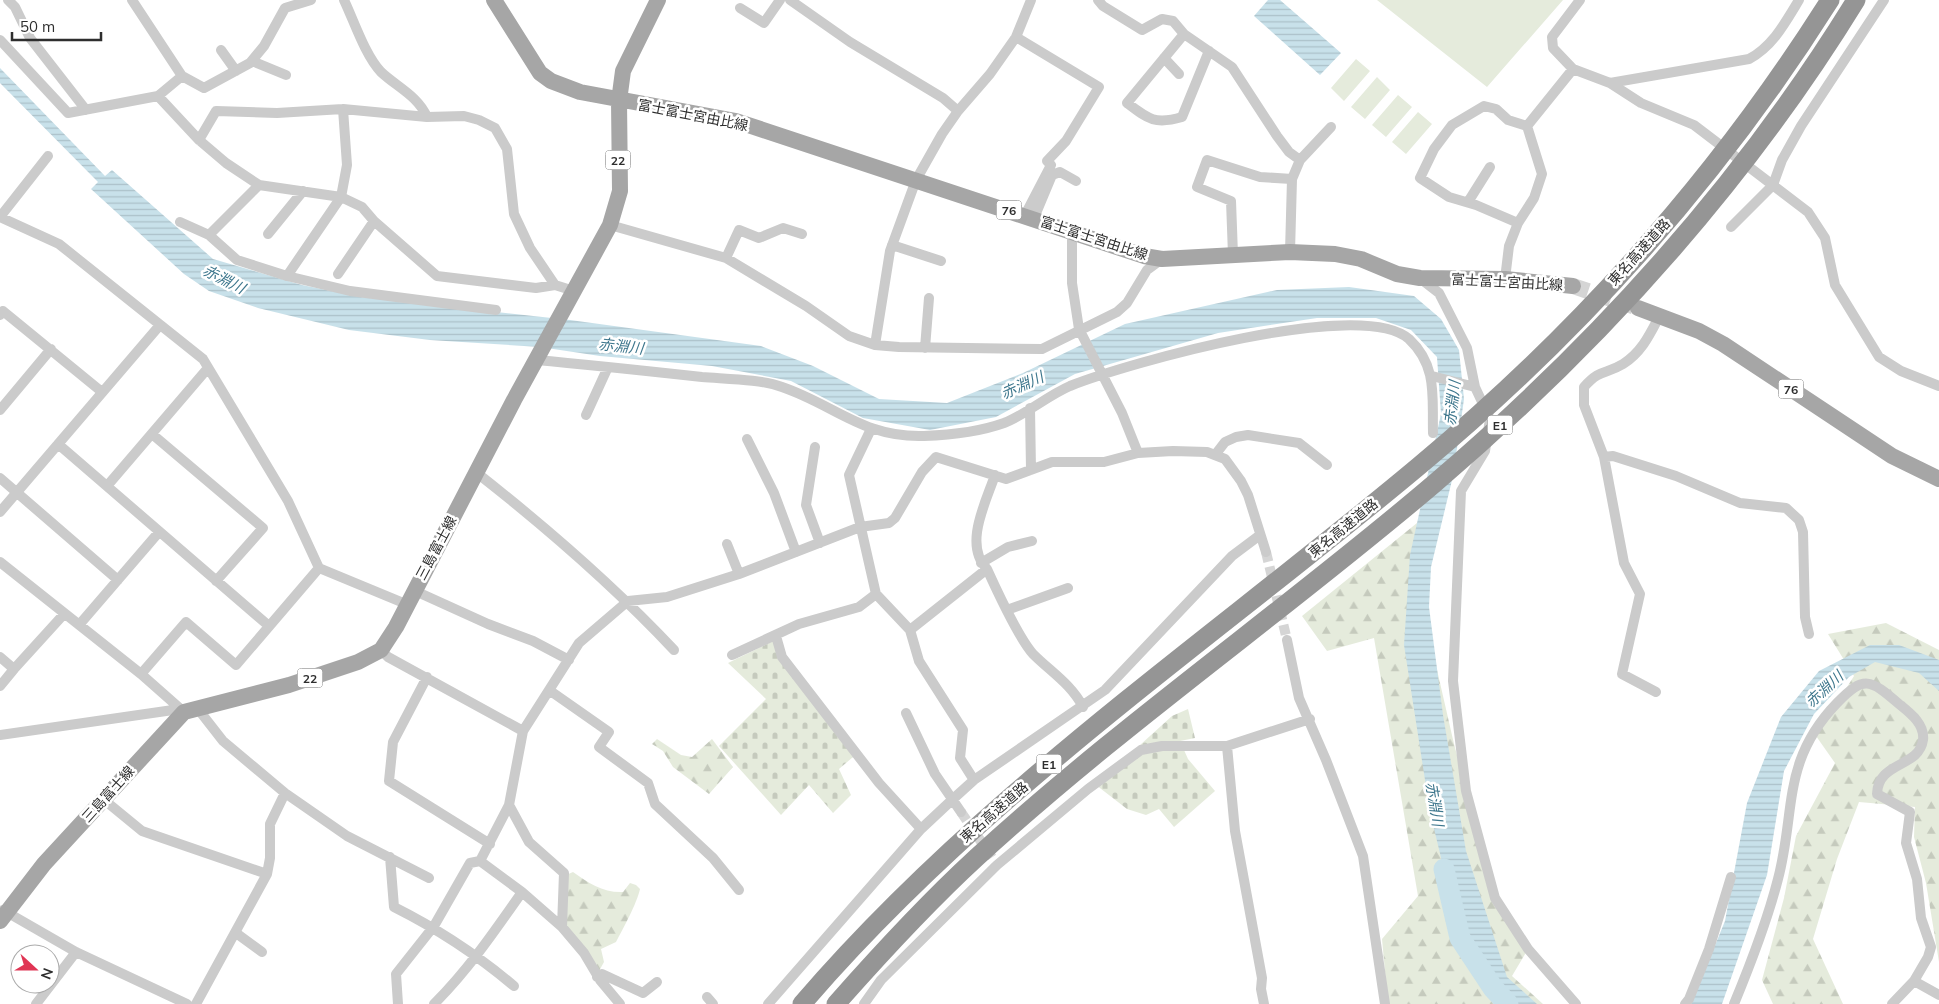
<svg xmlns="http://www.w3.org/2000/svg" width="1939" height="1004" font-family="Mulish,'Noto Sans JP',sans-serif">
<defs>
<pattern id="forest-firs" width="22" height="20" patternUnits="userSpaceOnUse" patternTransform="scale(1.25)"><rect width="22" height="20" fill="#e5ebdc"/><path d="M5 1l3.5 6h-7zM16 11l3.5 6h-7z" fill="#c5cabd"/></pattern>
<pattern id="cemetery-stones" width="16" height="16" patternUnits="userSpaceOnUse" patternTransform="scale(1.25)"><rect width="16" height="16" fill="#e5ebdc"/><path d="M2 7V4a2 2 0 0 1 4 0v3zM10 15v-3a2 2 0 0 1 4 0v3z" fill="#c5cabd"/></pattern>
<pattern id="water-rules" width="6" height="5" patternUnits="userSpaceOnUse" patternTransform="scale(1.25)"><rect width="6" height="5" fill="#c8e1ea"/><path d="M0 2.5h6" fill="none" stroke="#acc1c9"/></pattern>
</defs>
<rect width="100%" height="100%" fill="#fff"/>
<!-- forest -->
<path fill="url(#forest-firs)" d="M1417,523l-1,55 38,166 41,153 33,52 -16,27 31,28h-155l-6,-65 36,-43 -44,-258 -47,13 -25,-35z
M1886,623l53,27v312l-13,-79 -12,-46 1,-30 -56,-5 -22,57 -24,80 30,65h-70l-11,-24 22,-82 12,-62 39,-73 -19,-27 38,-60 -26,-42z
M657,739l24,16 11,2 20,-18 21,28 -24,27 -36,-27 -10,-16 -11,-7z
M573,872c15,11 31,21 50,20l7,-9 6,2 4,4c-3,14 -17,40 -24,53l-15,7 3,13 -5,9 -34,-44 -1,-51z"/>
<!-- cemetery -->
<path fill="url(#cemetery-stones)" d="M773,641l80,116 -14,12 12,26 -18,18 -24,-28 -28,30 -62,-69 47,-47 -38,-36z
M1188,709l7,29 -15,3 8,18 27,32 -41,36 -15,-18 -13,6 -19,-6 -31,-24 76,-69z"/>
<!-- pitch -->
<path fill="#e5ebdc" d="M1377,0h186l-76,87z
M1356,59l14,12 -26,30 -13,-13z
M1377,77l13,13 -25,29 -14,-12z
M1398,95l14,12 -26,30 -14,-12z
M1418,112l14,12 -26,30 -14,-12z"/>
<!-- water -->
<path fill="url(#water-rules)" d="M1268,0h12l61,53 -21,22 -66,-59z
M0,68l105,108 7,-6 101,89 89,26 59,12 209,23 191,26 52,20 66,33 68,4 76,-30 102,-49 152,-34 72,-3 65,9 27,23 18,31 5,49 -11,77 -22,91 -2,40 14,108 23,136 41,126 30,27h-39l-33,-47 -35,-145 -26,-167 6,-90 31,-141 -4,-57 -26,-27 -35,-12h-59l-99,15 -143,41 -79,43 -66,13 -67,-12 -72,-37 -79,-15 -112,-10 -60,-9 -110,-7 -81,-10 -91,-22 -49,-17 -25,-17 -93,-85 7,-7 -98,-99z
M1870,645h29l40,15v31l-20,-18 -44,-11 -26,15 -35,37 -30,57 -17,104 -45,129h-31l34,-83 22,-118 34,-86 38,-46z"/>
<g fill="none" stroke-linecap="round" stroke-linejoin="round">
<!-- river -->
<path stroke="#c8e1ea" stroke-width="21" d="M1444,869l16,69 33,50 15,16"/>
<!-- street-tunnel -->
<path stroke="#d5d5d5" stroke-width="10" stroke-dasharray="10 5" stroke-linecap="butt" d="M1266,552l21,88
M961,812l36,53"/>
<!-- primary-tunnel -->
<path stroke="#d5d5d5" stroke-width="16" stroke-dasharray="16 8" stroke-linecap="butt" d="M1573,286l62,21"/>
<!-- street -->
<path stroke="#cbcbcb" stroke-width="10" d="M8,0l7,7 15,31 56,72
M132,0l50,76
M344,0c10,21 21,55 37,72 16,15 37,24 46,45
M790,0l60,42 93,56 15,13
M1098,0l5,6 39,24 20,-11 11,2 11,13 48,33 45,69 12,16 11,8 -8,19 -2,73
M1580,0l-28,37 1,11 20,21 37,14 139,-24c24,-13 36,-36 50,-59
M740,8l24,15 16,-23
M1184,34l-57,69c21,16 28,22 55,14l27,-66
M1016,37l83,50 -33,54 -19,20 4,4 -26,50
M0,40l68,73 90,-17 24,-20 22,12 46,-25 14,-17 21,-38 26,-8
M221,50l15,21
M1164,58l15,16
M252,61l34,14
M1610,83l31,20 53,22 114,87 17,26 10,47 44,72 22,14 38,15
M158,96l41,44 17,-29 61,2 66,-4 84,8 37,-1 15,4 16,8 12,21 7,65 16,34 25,37 19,6
M199,140l27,23 33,22 82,12 21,10 12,14 63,55 99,12 19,-3
M48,156l-48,61 59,27 144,115 85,142 31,67 87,36
M1300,160l31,-33
M1468,202l22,-35
M1034,218l18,-43 8,-3 16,9
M180,222l29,13 28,25 50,16 63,15 146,19
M1518,223l-42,-18 -27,-8 -29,-19 14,-29 18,-24 32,-19 12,3 12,11 19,6
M610,225l116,33 80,48 43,30 26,9 24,2 143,2 75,-37 10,-9 20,-33 15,-11
M1731,227l42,-42 9,-25 19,-34 83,-126
M1072,231v52l7,46 43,84 16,40
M268,234l35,-43
M209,235l50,-50
M892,245l49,16
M1233,255l-2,-54 -34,-14 10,-27 53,17 32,2
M726,258l13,-28 20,8 24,-10 19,6
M338,274l36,-53
M287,276l54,-79 6,-32 -4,-56
M1421,279l18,14 28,55 8,39 15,32 -5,32 -24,40 -8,190 13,110 29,107 33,51 48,55
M1505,279l4,-33 9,-23 16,-25 8,-24 -15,-48 46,-57
M0,315l3,-4 99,81
M875,345l15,-94 26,-71 26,-46 16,-23 32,-37 26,-37 15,-37
M925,348l4,-50
M536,360c56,5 111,11 166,17 25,2 58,2 80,10 53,18 81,51 142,49 27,-1 55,-4 80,-13 23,-9 43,-27 66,-37 58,-23 291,-89 339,-47 29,27 23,59 24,94
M1432,376l43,11
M1030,408l1,62
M0,410l51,-61
M586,415l22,-48
M871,429l-22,46 27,119 34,36 9,31 44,69 -3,28 14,22
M152,434l111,94 -47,53
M747,439l27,54 22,59
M58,444l211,182
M815,447l-9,58 14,38
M1215,455l10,-13 11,-5 12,-2 51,8 28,22
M1604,457l9,-1 63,20 64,27 46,5 13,12 4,12 2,85 4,17
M477,473c70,55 136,112 197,177
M995,475c-9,27 -32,70 -8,94 10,22 31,68 46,85 18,18 38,30 50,53
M0,478l118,102
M107,486l101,-118
M0,512l160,-187
M727,544l12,30
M0,562l141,112 43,38
M981,563l27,-16 24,-6
M413,590l75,34 45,17 36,19
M1007,610l61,-22
M79,625l80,-93
M910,630l77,-61
M776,636l6,21 97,126 42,46
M1287,640l12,58 27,62 37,96 22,148
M381,650l7,7 135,74
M732,655l67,-31 60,-17 17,-13
M0,657l14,12 50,-55
M141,674l45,-52 50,43 83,-97
M427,677l-34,65 -4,39 101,63
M0,686l14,-17
M549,690l60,42 -10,15 49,36 7,21 58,54 26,32
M1656,692l-34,-18 18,-80 -16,-31 -20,-106 -20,-52v-18c17,-19 21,-12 39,-23 19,-12 27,-30 37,-49
M198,709l25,32 62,52 62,43 82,42
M906,713l29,61 26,38
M0,735l173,-25 10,2
M1227,746l8,85 27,147 -1,11 3,15
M103,799l39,32 125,43
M509,805l20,37 35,31 -2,54
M390,857l4,50c44,22 82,47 120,79
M480,861l29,-56 14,-74 56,-88 49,-42 39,-4 72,-23 121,-47 29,-4 6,-5 27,-46 14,-15 70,22 46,-17h52l34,-9 35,-2 34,1 18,7 16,22 7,14 18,57
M3,910l73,42 111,52
M236,933l26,19
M597,977l5,-3 41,19 14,-11
M1914,981l25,14
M707,997l6,7
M36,1004l40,-52
M196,1004l71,-130 3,-16v-34l15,-31
M398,1004l-2,-30 38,-48 36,-63 10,-2 42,31 40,35 22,26 16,27 20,24
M434,1004c34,-34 60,-72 88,-112
M768,1004l153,-175 32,-30 21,-19 131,-90 127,-134 28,-21
M864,1004l17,-24 116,-115 91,-76 53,-39 21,-4h65l83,-27
M1685,1004l4,-5 20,-50 22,-72
M1734,1004c17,-41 33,-82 44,-125 18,-68 3,-118 59,-176 27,-28 33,-24 62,1 11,9 26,20 24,36 -4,28 -45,21 -46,54l33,18 -4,31 11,36 4,39 10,29 -3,10 -14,24 -22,23"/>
<!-- primary -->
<path stroke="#a6a6a6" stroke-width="16" d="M494,0l46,73 11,8 29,11 156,29 408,135 18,3 128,-7 45,2 26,5 36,15 23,4 85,1 68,7
M1638,308l61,23 24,13 169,112 47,23
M0,921l44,-57 140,-152 105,-27 69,-23 23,-12 15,-23 118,-227 96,-175 10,-34 -1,-90 4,-30 35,-71"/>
<!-- highway -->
<path stroke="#959595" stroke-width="19" d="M802,1004c179,-209 408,-363 617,-538 160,-133 300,-290 411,-466
M836,1004c45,-51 90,-100 140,-146 146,-134 309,-247 459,-375 164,-140 308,-299 421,-483"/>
</g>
<g text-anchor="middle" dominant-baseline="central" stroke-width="5" stroke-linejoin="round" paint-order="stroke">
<!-- shield labels -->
<g fill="#fff" stroke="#6d6d6d" stroke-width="1">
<rect x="605.5" y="150.5" width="25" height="19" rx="4"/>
<rect x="996.5" y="200.5" width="25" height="19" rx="4"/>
<rect x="1778.5" y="379.5" width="25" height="19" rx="4"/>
<rect x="1487.5" y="415.5" width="25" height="19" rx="4"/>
<rect x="297.5" y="668.5" width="25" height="19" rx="4"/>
<rect x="1036.5" y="754.5" width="25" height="19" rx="4"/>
</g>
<g font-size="12" font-weight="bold" fill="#2e2e2e">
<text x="618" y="160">22</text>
<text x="1009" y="210">76</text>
<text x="1791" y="389">76</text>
<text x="1500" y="425">E1</text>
<text x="310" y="678">22</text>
<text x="1049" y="764">E1</text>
</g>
<!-- street labels -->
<g font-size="14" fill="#2e2e2e" stroke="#fff">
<text transform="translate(693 115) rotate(11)">富士富士宮由比線</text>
<text transform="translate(1094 238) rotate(18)">富士富士宮由比線</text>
<text transform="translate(1639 252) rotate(-48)">東名高速道路</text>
<text transform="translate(1507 282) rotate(3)">富士富士宮由比線</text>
<text transform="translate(1343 528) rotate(-39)">東名高速道路</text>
<text transform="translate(436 548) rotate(-62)">三島富士線</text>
<text transform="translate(108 794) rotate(-48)">三島富士線</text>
<text transform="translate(994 812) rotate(-41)">東名高速道路</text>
</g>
<!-- water labels -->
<g font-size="15" font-style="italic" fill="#3e778d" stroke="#fff">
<text transform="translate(224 279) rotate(27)">赤淵川</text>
<text transform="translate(621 346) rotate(6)">赤淵川</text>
<text transform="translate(1022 385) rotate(-24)">赤淵川</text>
<text transform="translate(1452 403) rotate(-83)">赤淵川</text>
<text transform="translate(1824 689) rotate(-43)">赤淵川</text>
<text transform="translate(1435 804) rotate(81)">赤淵川</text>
</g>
</g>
<!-- north arrow -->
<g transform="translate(35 969) rotate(111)"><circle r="24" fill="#ffffff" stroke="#ababab"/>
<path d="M0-4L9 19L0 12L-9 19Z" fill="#e03554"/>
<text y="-8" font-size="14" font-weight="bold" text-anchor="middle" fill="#2e2e2e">N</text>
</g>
<!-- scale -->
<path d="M12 32v8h89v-8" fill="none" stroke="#2e2e2e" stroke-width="2.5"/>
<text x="20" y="32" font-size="15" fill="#2e2e2e" stroke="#ffffff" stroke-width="4" paint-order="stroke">50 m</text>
</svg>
